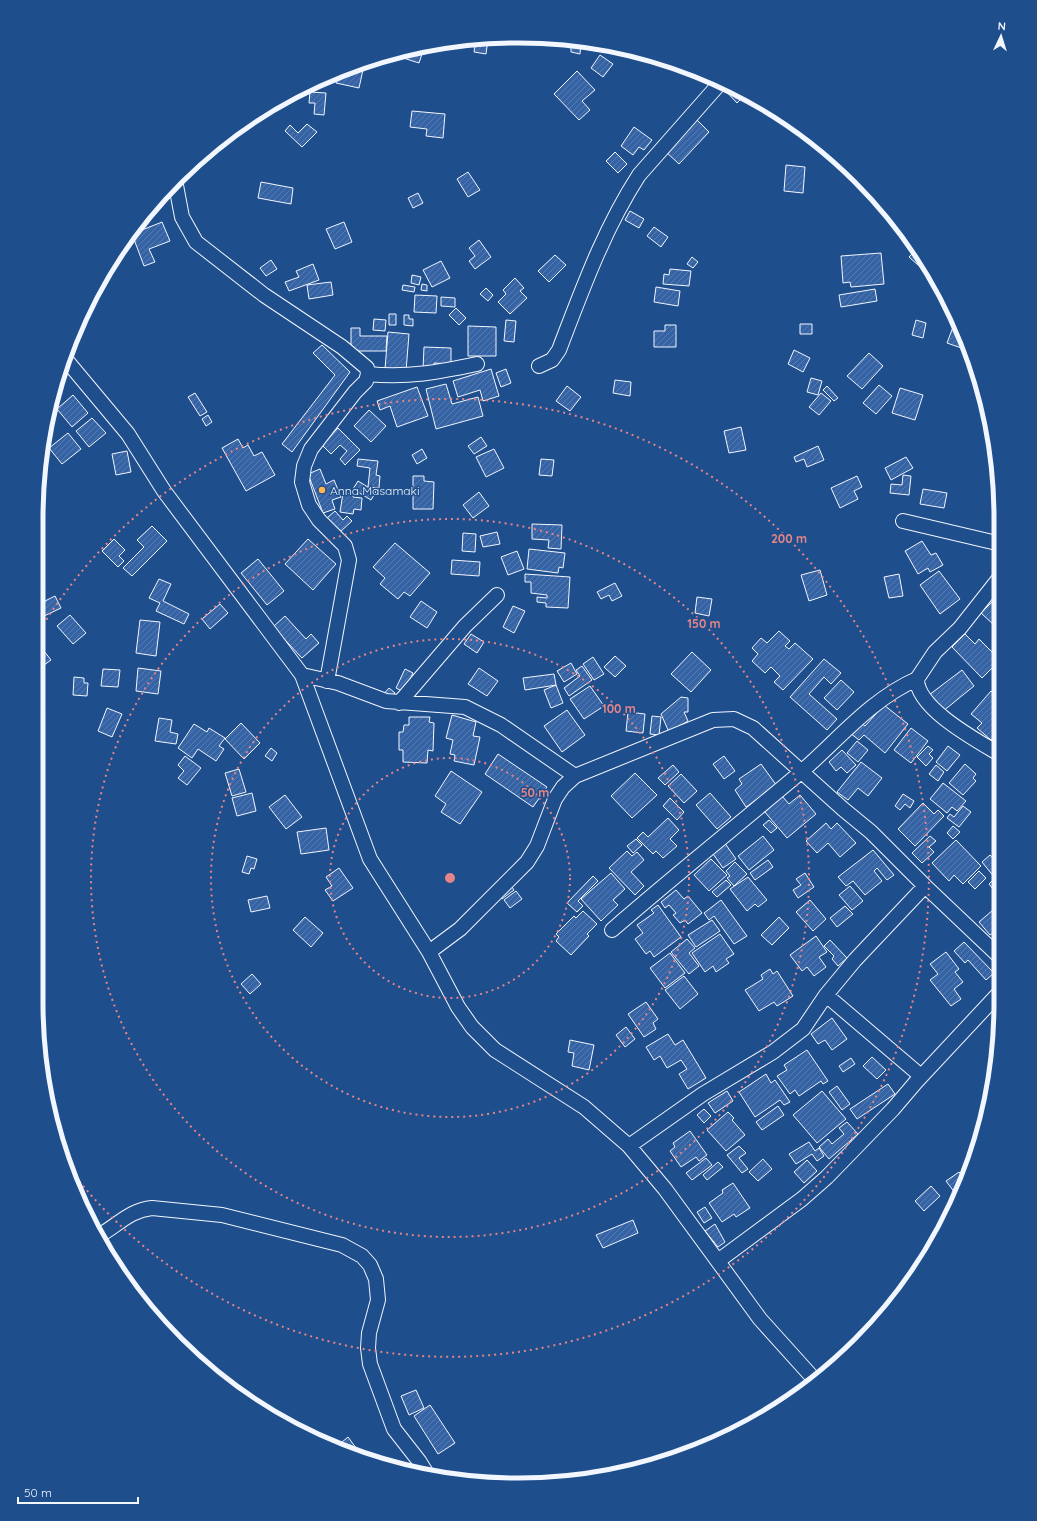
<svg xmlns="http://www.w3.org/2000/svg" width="1037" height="1521" font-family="Quicksand,sans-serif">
<defs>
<pattern id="building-hatch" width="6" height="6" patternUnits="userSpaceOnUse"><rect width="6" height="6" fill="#3563a3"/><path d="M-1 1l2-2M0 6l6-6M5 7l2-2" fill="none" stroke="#537ab1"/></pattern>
</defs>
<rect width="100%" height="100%" fill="#1f4e8c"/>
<!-- building -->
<path fill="url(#building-hatch)" stroke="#f2f6ff" d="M488,39l-2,15 -12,-2 2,-12z
M571,43l10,1 -1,10 -9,-2z
M588,43h5l-1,5 -5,-2z
M415,48l8,3 -4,12 -22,-7 -2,5 -10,-4z
M600,55l13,9 -10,13 -12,-9z
M361,65h3l-5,23 -23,-5 3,-12z
M577,71l18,19 -13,11 8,9 -11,10 -25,-26z
M725,84l20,11 -8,8 -15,-16z
M310,92l16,1 -2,22 -10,-1 1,-11h-6z
M412,111l33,3 -2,24 -17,-2 1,-7 -17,-2z
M786,117l12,10 -8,3z
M696,119l13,13 -30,32 -14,-13z
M307,124l10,8 -15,15 -17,-16 5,-6 8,8z
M634,127l18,13 -8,10 -5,-3 -6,8 -12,-9z
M615,152l12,12 -9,9 -12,-12z
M786,165l19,2 -2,26 -19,-2z
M468,172l12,18 -12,7 -11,-18z
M261,182l32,6 -2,16 -33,-6z
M418,193l5,10 -10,5 -5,-10z
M630,211l14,8 -5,9 -14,-8z
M162,222l8,19 -21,8 6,13 -11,4 -12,-32z
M344,222l8,20 -17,7 -9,-20z
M654,227l14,10 -7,10 -14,-11z
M479,240l12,17 -16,12 -6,-8 6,-5 -6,-8z
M918,248l12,22 -3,3 -18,-16z
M881,253l3,31 -33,3 -1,-5 -7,1 -2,-27z
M555,255l11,10 -17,17 -11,-11z
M692,257l6,5 -5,6 -6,-4z
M271,260l6,9 -11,7 -6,-8z
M441,261l9,17 -18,9 -9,-17z
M313,264l6,16 -30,11 -4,-9 14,-5 -3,-6z
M670,269l21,2 -2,15 -26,-2 1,-10 5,1z
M412,275l9,2 -2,8 -8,-2z
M515,278l9,10 -4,3 7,7 -17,16 -12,-12 8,-8 -3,-4z
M331,282l2,13 -24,4 -2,-14z
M422,284l5,1v6l-6,-1z
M403,285l12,2 -1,5 -12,-2z
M656,287l24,4 -2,15 -24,-4z
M486,288l7,7 -5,6 -8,-7z
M875,289l2,12 -36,6 -2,-12z
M92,295l3,2 -8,17 -4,-2z
M415,295l22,1 -1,17 -22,-1z
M441,297l14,1v9l-14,-1z
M456,308l10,10 -7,7 -10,-10z
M389,314h7v11h-7z
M404,315h5v4h4v7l-9,-1z
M374,319l12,1 -1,11 -12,-1z
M956,319l8,15 6,17 -23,-8z
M506,320l10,1 -2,21 -10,-1z
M916,320l10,3 -3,15 -11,-3z
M800,324h12v10h-12z
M665,325h11v22h-22v-16h11z
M468,326l28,1v29h-28z
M351,328h9v8h27l-1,15h-35z
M388,332l21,2 -3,37 -21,-2z
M322,345l28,27 -58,80 -10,-8 53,-69 -22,-22z
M424,347l27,1v16l-17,-1v7l-11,-1z
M794,350l16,8 -7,14 -15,-8z
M869,353l14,13 -21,23 -15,-13z
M491,369l8,27 -16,5 -3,-11 -22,7 -5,-16z
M506,369l5,14 -10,4 -5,-14z
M811,378l11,3 -4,14 -11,-3z
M615,380l16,2 -1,14 -17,-3z
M446,384l6,20 26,-7 5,19 -47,13 -10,-40z
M879,385l13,11 -16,18 -13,-11z
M567,386l14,11 -11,14 -14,-10z
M827,386l11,12 -4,3 -11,-11z
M417,387l11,29 -31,11 -7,-21 -10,4 -3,-9z
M900,388l23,7 -8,25 -23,-7z
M195,393l12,19 -7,4 -12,-19z
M821,393l10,8 -12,14 -10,-8z
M73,395l15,18 -16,14 -15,-18z
M369,410l17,16 -15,16 -17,-16z
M208,415l4,7 -6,4 -4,-7z
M92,418l14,15 -17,14 -13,-16z
M741,427l5,23 -17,3 -5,-22z
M338,428l22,22 -15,15 -5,-6 7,-8 -7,-6 -9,9 -9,-9z
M68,433l13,16 -19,15 -13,-16z
M481,437l6,9 -13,8 -6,-8z
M238,439l5,9 5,-3 6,11 8,-4 13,23 -29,16 -24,-43z
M818,446l6,14 -17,7 -3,-8 -8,3 -2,-5z
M422,449l5,9 -10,6 -5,-9z
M494,449l10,19 -18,9 -10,-20z
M127,451l4,21 -15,3 -4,-21z
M906,457l7,11 -22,12 -6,-12z
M358,459l20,2 -2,14 4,1 -1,12 -11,-1 2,-19 -13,-2z
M541,459l13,1 -2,16 -13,-1z
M320,469l6,15 8,-4 7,17 -9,3 3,9 -12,4 -15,-39z
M903,475l8,1 -2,19 -19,-2 1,-9 11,1z
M413,476h11v5l10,1 -1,27h-20z
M857,476l5,11 -8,4 4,8 -18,9 -9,-20z
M358,481l18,11 -5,8 -18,-11z
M923,489l24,4 -3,15 -24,-4z
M479,492l10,14 -16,12 -10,-13z
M343,493l11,1 -1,3 9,1 -1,12 -7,-1 -1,5 -13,-2z
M335,511l8,9 4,-4 5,5 -12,11 -13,-14z
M532,524l30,1 -1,24 -13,-1 1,-8 -17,-1z
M152,526l15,15 -35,35 -9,-8 21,-21 -7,-7z
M497,532l3,12 -17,3 -3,-11z
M463,533l13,1 -1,18 -13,-1z
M114,539l11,11 -6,6 5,5 -6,6 -16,-16z
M308,539l28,25 -23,26 -28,-26z
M922,541l9,14 5,-2 7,12 -13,7 -2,-4 -10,6 -13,-23z
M395,543l35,30 -20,23 -6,-4 -6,7 -18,-15 5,-6 -12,-11z
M529,549l36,4 -2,15 -4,-1 -1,6 -31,-4z
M517,551l7,18 -16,6 -7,-18z
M258,559l26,32 -17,14 -26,-32z
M452,560l28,2 -1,14 -28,-2z
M820,570l7,25 -18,6 -8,-26z
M939,571l21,28 -20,15 -20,-29z
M525,574l45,3 -2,31 -22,-1v-4l-9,-1v-5l10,1v-3l-16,-2v-11h-6z
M899,574l4,22 -14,2 -5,-21z
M159,579l12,5 -8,17 26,13 -5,10 -28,-13 4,-8 -11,-5z
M615,583l7,13 -10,5 -3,-6 -8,4 -4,-7z
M55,596l6,12 -19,9 -5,-12z
M697,597l15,2 -3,17 -14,-3z
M996,598l5,5v17l-6,6 -14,-13z
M421,601l16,11 -10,16 -17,-11z
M220,604l8,9 -18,16 -8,-10z
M513,606l12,5 -11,22 -11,-6z
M70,615l16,18 -13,11 -16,-18z
M285,616l21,23 5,-5 8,9 -17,15 -29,-31z
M140,620l20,2 -4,34 -20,-3z
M779,631l11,10 -5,5 4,3 6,-6 18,16 -30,31 -9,-8 6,-6 -9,-9 -6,6 -13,-12 6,-7 -6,-6 9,-10 6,5z
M471,634l13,8 -7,11 -13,-9z
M965,634l10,10 4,-5 21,21 -18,18 -30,-31z
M44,651l7,9 -11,8 -3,-4v-8z
M692,652l19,18 -20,22 -20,-18z
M615,656l11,10 -11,11 -11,-10z
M593,657l11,17 -10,6 -11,-16z
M824,659l17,14 -10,11 -7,-7 -15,17 28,25 -10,11 -37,-33z
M571,663l6,11 -13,8 -7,-11z
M582,666l10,14 -23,16 -5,-8 16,-12 -4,-6z
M138,668l23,3 -3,23 -22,-3z
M479,668l19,13 -11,15 -19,-12z
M103,669l17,1 -2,17 -17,-1z
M405,669l8,4 -9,19 -8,-4z
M962,670l12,16 -32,26 -13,-17z
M554,674l2,11 -31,5 -2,-12z
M74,677l10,1v5h4l-1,13 -14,-1z
M841,680l13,12 -17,18 -13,-12z
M556,685l7,18 -12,5 -7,-18z
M590,686l14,20 -20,13 -14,-20z
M389,688l6,5 -7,8 -6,-5z
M991,691l10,9v27l-10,13 -14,-12 5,-5 -11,-9z
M681,697l7,1v14h-4l4,9 -19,11 -8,-18z
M884,705l24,19 -23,29 -21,-18 -5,5 -9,-7 10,-11 5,4z
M107,708l15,6 -10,23 -14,-6z
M567,710l18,25 -23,17 -18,-26z
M628,712l17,2 -2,19 -17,-2z
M452,715l24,7 -3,14 7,1 -6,28 -20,-4 1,-6 -5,-1 3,-14 -7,-2z
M652,716l9,1 -2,18 -9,-1z
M409,717h21l-1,5 5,1 -1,28 -5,-1 -1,13 -24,-1v-12h-4v-18h4l1,-7h5z
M159,718l13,2 -2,12 8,2 -2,10 -21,-3z
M241,723l19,20 -16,16 -19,-20z
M194,724l13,8 2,-4 16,10 -6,8 5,3 -8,12 -18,-12 -6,9 -14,-10z
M911,728l17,13 -17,22 -17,-13z
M857,741l11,9 -10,12 -11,-9z
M928,746l5,4 -4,4 4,4 -7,8 -9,-9z
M948,746l12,9 -13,16 -11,-9z
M271,748l6,5 -5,8 -7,-5z
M842,750l14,15 -9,8 -6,-6 -5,4 -7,-9z
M498,754l49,33 -14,20 -48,-33z
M185,756l16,12 -14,17 -9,-7 6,-7 -6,-6z
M724,756l11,15 -11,8 -11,-15z
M861,762l21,16 -14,18 -10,-8 -10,12 -11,-8z
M761,764l16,22 -31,21 -11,-17 7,-6 -3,-5z
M965,764l11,10 -3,4 3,3 -13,14 -14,-12z
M673,765l6,7 -14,13 -7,-7z
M936,765l8,7 -6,9 -9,-7z
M239,769l7,23 -14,4 -7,-23z
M451,771l31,21 -22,32 -19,-12 5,-8 -11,-8z
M635,773l22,22 -25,23 -21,-22z
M681,774l16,17 -13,12 -16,-17z
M943,783l23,18 -9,10 -5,-4 -5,6 -17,-14z
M252,793l4,18 -19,5 -5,-18z
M710,793l21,24 -14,12 -21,-24z
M903,794l11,7 -4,7 -5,-4 -5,6 -5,-4z
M285,795l17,22 -16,12 -17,-22z
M800,795l16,19 -29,24 -23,-27 18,-15 7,8z
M670,798l14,14 -7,8 -14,-14z
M923,803l11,11 4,-4 6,6 -29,30 -17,-17z
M963,806l8,6 -12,15 -12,-9 3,-4 4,3z
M668,818l11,12 -9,9 7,7 -14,12 -7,-7 -3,3 -16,-16 6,-6 5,5z
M769,820l8,8 -6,5 -8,-8z
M826,823l5,6 6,-6 19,20 -16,14 -12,-14 -11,10 -11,-12z
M953,826l7,6 -7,7 -6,-6z
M326,828l3,22 -28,4 -4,-22z
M763,836l11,14 -25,20 -11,-14z
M930,836l6,5 -7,6 5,5 -12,11 -10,-10z
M636,839l6,6 -9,8 -6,-7z
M956,840l25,26 -18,18 -9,-9 -5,6 -17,-18z
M724,842l12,17 -13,9 -12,-17z
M873,850l21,25 -7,5 -10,-12 -3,3 8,10 -17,14 -12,-14 -7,5 -8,-9z
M627,851l5,5 5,-4 7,8 -13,12 13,14 -9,9 -26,-27z
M990,855l11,12v22l-5,4 -7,-9 6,-6 -13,-16z
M247,856l10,3 -3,10 -3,-1 -2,6 -7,-2z
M711,859l16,16 -18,16 -15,-16z
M768,860l5,7 -18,13 -5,-7z
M735,862l12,12 -13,12 -7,-8 3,-2 -4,-5z
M339,868l14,20 -20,13 -8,-11 7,-4 -6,-9z
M979,871l7,7 -11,11 -7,-7z
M611,873l14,16 -12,11 5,5 -17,16 -20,-22z
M805,873l9,14 -16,11 -5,-8 8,-5 -5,-6z
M593,876l5,5 -20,20 5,5 -6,6 -10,-9z
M748,877l19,23 -9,7 -3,-3 -8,7 -17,-22z
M726,880l5,5 -14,12 -5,-5z
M510,884l4,6 -12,9 -4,-6z
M850,886l13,15 -11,9 -13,-15z
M676,890l8,9 4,-3 14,17 -14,11 -3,-4 -5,3 -7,-8 3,-2 -7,-8 -4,3 -4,-6z
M516,891l6,8 -12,9 -6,-8z
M267,896l3,12 -19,4 -3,-12z
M721,900l26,36 -13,8 -20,-28 -5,4 -5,-7z
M810,900l16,19 -13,12 -17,-19z
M1000,904l1,23 -11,8 -11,-13z
M658,905l23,32 -27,20 -4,-6 -4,3 -11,-15 8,-6 -6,-8 17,-12 -3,-3z
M845,906l8,8 -16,13 -7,-9z
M583,911l14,13 -10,10 2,2 -18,19 -15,-14 3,-4 -3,-3 18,-18 2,2z
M305,917l18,16 -12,14 -18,-17z
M779,917l10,11 -17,17 -11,-10z
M712,920l8,11 -24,16 -8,-12z
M720,934l14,20 -8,5 3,4 -13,9 -3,-6 -8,6 -13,-19z
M816,936l11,16 -8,5 7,10 -12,9 -7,-9 -5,4 -12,-16z
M687,939l8,9 -6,5 10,13 -10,8 -18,-22z
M830,940l17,18 -9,8 -6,-7 2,-3 -10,-10z
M964,942l30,31 -8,7 -18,-20 -3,3 -11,-12z
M946,952l13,17 -4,3 8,10 -9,7 7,10 -10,7 -21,-26 8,-6 -8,-10z
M670,953l15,20 -20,15 -15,-20z
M770,969l3,5 4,-3 16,25 -16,10 -3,-4 -15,9 -14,-21 18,-11 -2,-4z
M252,974l9,10 -11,10 -9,-10z
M684,976l14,18 -18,15 -15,-19z
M646,1002l12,17 -5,4 3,6 -12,8 -16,-23z
M832,1018l15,21 -15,11 -7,-10 -7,4 -7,-10z
M626,1027l9,12 -10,8 -9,-12z
M668,1034l7,11 8,-5 23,38 -18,11 -9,-15 8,-5 -6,-9 -14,8 -7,-12 -6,4 -8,-13z
M570,1040l24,5 -5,25 -17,-4 2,-13 -6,-1z
M807,1050l21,31 -5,3 -2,-3 -22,15 -4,-6 -5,4 -13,-18 10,-6 -3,-5z
M872,1057l14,13 -9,9 -14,-13z
M851,1058l4,6 -12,8 -4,-6z
M766,1074l5,9 4,-3 15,22 -6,3 -4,-5 -25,17 -16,-25z
M888,1084l7,10 -38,25 -7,-10z
M837,1086l13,18 -8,6 -13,-18z
M727,1091l6,10 -18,12 -7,-10z
M822,1091l24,28 -29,24 -24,-28z
M778,1106l6,9 -22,15 -6,-8z
M704,1109l7,7 -7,7 -7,-8z
M728,1112l6,6 -2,2 13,15 -19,16 -19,-21z
M847,1122l11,12 -29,25 -10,-12 9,-8 4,5 12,-10 -5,-6z
M690,1131l17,24 -8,6 -3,-4 -15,10 -11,-16 5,-4 -2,-4z
M809,1142l6,9 4,-3 5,8 -7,5 -5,-7 -16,10 -7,-10z
M739,1146l7,7 -7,5 9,11 -6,4 -15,-18z
M706,1158l6,7 -20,15 -6,-7z
M763,1159l9,10 -14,12 -9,-9z
M807,1160l10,11 -13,12 -10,-11z
M718,1162l5,5 -16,13 -4,-5z
M959,1172l5,6 -6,19 -12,-16z
M733,1183l17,25 -14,9 -2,-3 -12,8 -13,-19 14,-10 -1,-3z
M931,1186l9,10 -16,15 -9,-10z
M705,1207l7,11 -8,5 -7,-11z
M953,1209l-2,7 -7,11 -5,-6z
M633,1220l5,13 -35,15 -7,-13z
M715,1224l10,18 -7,5 -13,-16z
M416,1390l8,18 -15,7 -8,-19z
M430,1405l25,38 -17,11 -24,-38z
M348,1437l11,15 -5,3 -16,-5 -2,-3z"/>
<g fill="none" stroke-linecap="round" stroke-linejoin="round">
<defs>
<path id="minor" d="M175,180l7,37 14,25 68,53 78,52 25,21 1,6 -2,7 -11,11 -44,57 -7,17 -2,16 7,23 10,15 26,26 4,14 -22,121
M67,361l61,73 36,57 138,184 68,184 59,93 29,55 14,20 23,23 89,57 45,39 36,43 95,130 54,60
M539,366l13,-6 7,-10c23,-60 45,-121 80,-175l82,-93
M368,374c40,4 71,-2 109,-10
M903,521l98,23
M1001,576l-41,52 -25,24 -18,27c0,30 61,62 84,76
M302,675l36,8 48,18 79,6 36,18 74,51
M399,703l66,-77 32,-31
M612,930c62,-54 126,-105 189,-158 37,-32 70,-73 116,-93
M429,952l31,-23 67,-67 10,-16 18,-47 8,-12 12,-11 138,-56 21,-1 19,9 90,81 28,23 54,54 76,72
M826,995l95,81
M629,1146l74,-52 70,-42 30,-23 23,-34 29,-35 70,-74
M100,1235c18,-10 30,-25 52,-27l70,7 120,30 20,11 8,9 6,14 2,21 -9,33 -1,15 2,16 24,65 25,32 8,13
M718,1261l84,-62 25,-22 66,-68 23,-27 85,-91"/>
</defs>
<!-- minor casing -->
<use href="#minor" stroke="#f2f6ff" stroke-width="16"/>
<!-- minor -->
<use href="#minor" stroke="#1f4e8c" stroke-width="14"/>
</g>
<!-- distance rings -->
<g fill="none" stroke="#e38589" stroke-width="2" stroke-dasharray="2 4">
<circle cx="450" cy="878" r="120"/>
<circle cx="450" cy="878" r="239"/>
<circle cx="450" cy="878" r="359"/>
<path d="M37 635A479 479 0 1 1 65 1163"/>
</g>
<!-- markers -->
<circle fill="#ffb74d" stroke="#1f4e8c" stroke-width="1.5" cx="322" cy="490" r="4"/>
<g text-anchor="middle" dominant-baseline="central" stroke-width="3" stroke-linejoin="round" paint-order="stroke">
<!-- poi labels -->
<g font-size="12" fill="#f2f6ff" stroke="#1f4e8c" text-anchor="start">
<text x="330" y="490">Anna Masamaki</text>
</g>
</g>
<!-- crop -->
<path d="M0 0H1037V1521H0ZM518 43H519A475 475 0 0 1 994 518V1003A475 475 0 0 1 519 1478H518A475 475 0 0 1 43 1003V518A475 475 0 0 1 518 43Z" fill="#1f4e8c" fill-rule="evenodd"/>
<path fill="none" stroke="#f2f6ff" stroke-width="5" d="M518 43H519A475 475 0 0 1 994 518V1003A475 475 0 0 1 519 1478H518A475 475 0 0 1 43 1003V518A475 475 0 0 1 518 43Z"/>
<circle cx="450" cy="878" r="6" fill="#e38589" stroke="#1f4e8c" stroke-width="2"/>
<g font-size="12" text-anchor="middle" font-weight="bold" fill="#e38589" stroke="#1f4e8c" stroke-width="3" stroke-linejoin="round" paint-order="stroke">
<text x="789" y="543">200 m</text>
<text x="704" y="628">150 m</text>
<text x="619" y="713">100 m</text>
<text x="535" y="797">50 m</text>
</g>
<!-- north arrow -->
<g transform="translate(1001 36) rotate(4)" stroke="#1f4e8c" stroke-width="3" paint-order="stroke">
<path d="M0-3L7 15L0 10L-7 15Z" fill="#f2f6ff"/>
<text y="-6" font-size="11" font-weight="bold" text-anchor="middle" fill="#f2f6ff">N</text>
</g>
<!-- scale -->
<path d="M18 1497v6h120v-6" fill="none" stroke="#f2f6ff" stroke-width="2"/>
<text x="24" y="1497" font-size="12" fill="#f2f6ff" stroke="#1f4e8c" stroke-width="3" paint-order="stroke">50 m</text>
</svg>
